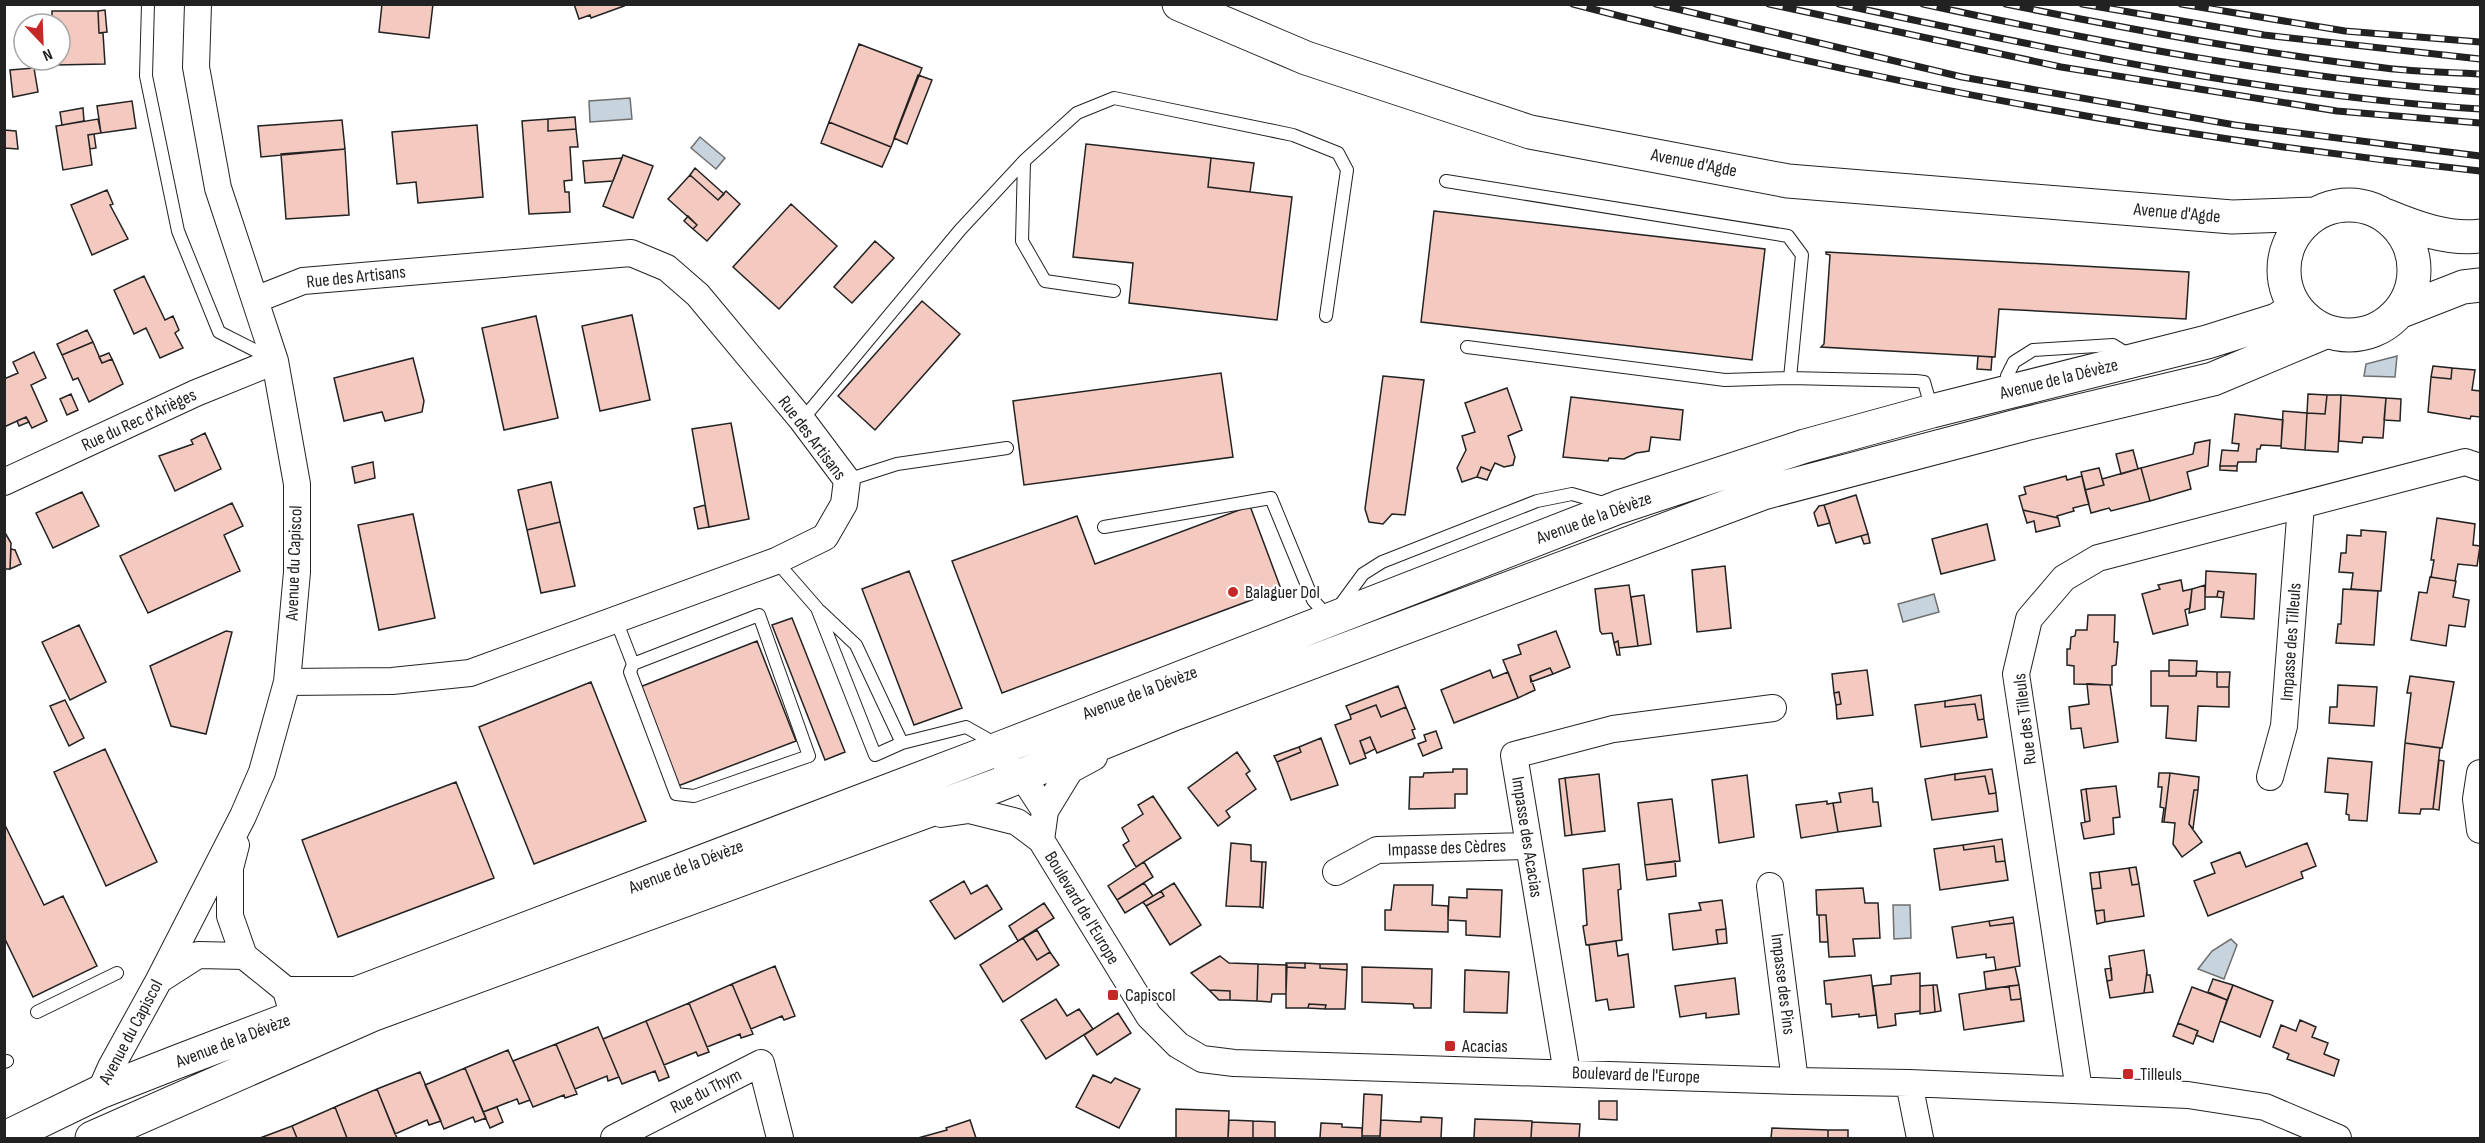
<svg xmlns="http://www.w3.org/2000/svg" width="2485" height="1143" font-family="'Sofia Sans Condensed',sans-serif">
<rect width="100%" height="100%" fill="#fff"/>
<!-- water -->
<path fill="#c7d3dd" stroke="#6f6f6f" stroke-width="1.5" d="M630,98l2,21 -42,3 -1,-21z
M700,137l25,21 -9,11 -25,-21z
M2397,356l-2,21 -31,-1 2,-12z
M1934,594l5,18 -36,10 -5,-18z
M1893,905h17l1,33 -17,1z
M2231,939l6,6 -13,34 -26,-10 14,-18z"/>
<!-- building -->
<path fill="#f3c9c0" stroke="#222" stroke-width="1.5" d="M382,4h51l-4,34 -50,-6z
M574,4h49l1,2 -33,12 -1,-3 -11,4z
M105,10l2,22 -8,1 -1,-22z
M52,11h46l1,22h4l2,31 -50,1 -1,-5h6v-36h-8z
M859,44l63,24 -31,79 -62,-25z
M34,68l4,24 -25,5 -3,-27z
M918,75l14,5 -25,64 -13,-6z
M132,101l4,27 -35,5 -4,-27z
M83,108l1,13 -22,4 -2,-13z
M575,117l1,12 -28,2v-12z
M98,119l3,14 -13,2 4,30 -29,5 -7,-44z
M548,119v12l28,-2 2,18h-8l2,33 -8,1 1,11h4l1,20 -41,2 -7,-93z
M342,120l3,29 -84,8 -3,-31z
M829,122l62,25 -9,20 -61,-24z
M477,125l6,72 -65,6 -2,-21 -19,2 -5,-52z
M4,130l12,1 2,18 -14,-1z
M94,134l2,14 -6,1 -2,-14z
M1086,144l125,14 -3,29 84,10 -15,123 -148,-17 4,-40 -60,-6z
M345,149l4,66 -63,4 -5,-65z
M623,155l30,11 -20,52 -30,-12z
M622,158l-9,23 -28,2 -2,-22z
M1211,158l43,5 -4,29 -42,-5z
M695,168l29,26 -6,6 -28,-25z
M690,175l28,25 8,-9 14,13 -33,37 -14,-12 4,-4 -29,-26z
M107,190l6,14 -3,1 18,34 -36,16 -21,-50z
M791,204l46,42 -58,63 -46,-42z
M1434,211l331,38 -13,111 -331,-38z
M688,216l9,9 -4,4 -9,-8z
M875,241l19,17 -42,45 -18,-16z
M1826,252l363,20 -3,47 -187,-10 -4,48 -174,-10 3,-3 6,-89 -4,-1z
M144,276l21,44 8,-4 6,14 -4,3 8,15 -23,10 -14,-30 -12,6 -20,-44z
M922,301l38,33 -85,96 -37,-34z
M632,315l18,85 -50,11 -18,-85z
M536,316l22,102 -54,12 -22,-102z
M87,330l6,12 -31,13 -5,-11z
M93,342l9,21 10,-4 11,25 -34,18 -11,-24 -5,2 -11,-25z
M34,352l12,26 -15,7 16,36 -15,7 -6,-11 -22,10v-48l14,-6 -5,-11z
M109,353l3,6 -10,4 -3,-6z
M1978,356l14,1 -1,13 -14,-1z
M413,358l11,43 -2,11 -37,9 -3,-9 -38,9 -10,-43z
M2433,366l19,2 -1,11 -20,-2z
M2452,368l23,2 -3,20 8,1v26l-9,-1 -1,3 -42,-7 3,-35 20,2z
M1221,373l12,84 -209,28 -11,-84z
M1383,376l41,4 -19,135 -13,-1 -9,10 -14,-2 -4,-13z
M1507,388l15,42 -14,6 7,21 -2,8 -9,2 -9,-4 -4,8 -10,-4 -4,10 -15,5 -5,-14 9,-18 -4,-14 13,-4 -10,-29z
M71,394l7,16 -11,5 -7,-16z
M2308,394l19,1 -2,19 -18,-1z
M2327,395h14l-3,57 -33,-2 2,-37 18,1z
M2341,395l45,3 -3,40 -20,-1 -1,6 -23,-2z
M1571,397l112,13 -3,30 -29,-3 -2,14 -13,2 -12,6 -15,-1 -1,3 -45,-4z
M2386,398l15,1 -1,22 -16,-1z
M2283,411l24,2 -2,37 -24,-2z
M2235,414l48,6 -2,26 -20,-1 -1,4h-3l-1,13h-18l-1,4h-17l2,-16 16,1 1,-7 -7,-1z
M26,417l3,5 -10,4 -2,-5z
M731,423l18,96 -40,8 -17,-98z
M205,433l16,36 -46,22 -16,-35 34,-12 -2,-4z
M2210,440l-2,26 -21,6 4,17 -41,12 -9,-33 52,-14 2,-11z
M2133,450l5,19 -17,5 -5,-20z
M373,462l2,16 -20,5 -3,-16z
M2220,466h17v5l-17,-1z
M1481,467l10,4 -4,9 -10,-3z
M2099,468l5,17 -19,5 -4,-18z
M2141,468l9,33 -39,10 -2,-3 -18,5 -6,-23 19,-5 -2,-6z
M2066,476l1,4 15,-4 7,28 -16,4 1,3 -17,5 1,2 -35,-8 -4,-14 7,-2 -2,-7z
M551,482l9,40 -33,8 -9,-40z
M82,492l17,34 -46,22 -17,-35z
M1856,495l12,39 -32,9 -12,-38z
M232,503l11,23 -19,9 16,36 -92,42 -28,-57z
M705,505l4,22 -11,2 -4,-21z
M1824,505l6,18 -12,3 -4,-13 5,-7z
M1250,506l31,83 -279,104 -50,-132 125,-45 18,48z
M2023,510l35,8 2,8 -24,6 -2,-11 -7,2z
M413,514l22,104 -56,12 -21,-105z
M2437,518l38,6 -2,21 7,1 -3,20 -19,-2 -3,17 -24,-4 3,-17h-3z
M560,522l15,64 -34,7 -14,-63z
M1987,524l8,36 -54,14 -9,-35z
M2361,530l25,2 -5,59 -30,-2 2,-16 -14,-1 2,-19h5l1,-18 14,1z
M4,531l7,12 -1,26h-6z
M1868,534l2,9 -6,1 -3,-8z
M11,549l4,1 6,14 -11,5z
M1725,566l6,62 -34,4 -5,-62z
M909,571l53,137 -48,17 -52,-136z
M2206,571l50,3 -2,45 -33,-2 3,-25 -6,-1 -1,6h-12z
M2430,577l26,4 -3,16 16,3 -4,27 -16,-2 -3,21 -35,-6 8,-48 8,1z
M2181,580l2,11 9,-2 -2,19 -5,2 3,15 -35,9 -11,-40 18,-5 -2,-4z
M1629,585l9,61 -19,2 -1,-7 -4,2 -2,-10 -10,1 -2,-3 -5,-42z
M2205,585v24l-16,4 3,-24z
M2343,589l35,2 -4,54 -38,-2 2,-19h3z
M2218,591l6,1 -1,6 -6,-1z
M1644,595l7,49 -13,2 -7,-49z
M2088,615h27l-1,27h4l-2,23 -4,1v19l-38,-1v-18l-7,-1v-16h3l1,-12 4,-1 1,-6h11z
M792,618l53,134 -20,8 -53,-135z
M79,625l27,57 -36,18 -28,-58z
M226,631l6,1 -26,102 -35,-8 -21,-60z
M1556,631l14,36 -17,7 -3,-6 -20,8 5,14 -17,8 -15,-38 18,-6 -3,-9z
M757,641l39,100 -118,45 -38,-99z
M1618,641l2,14h-3l-3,-12z
M2169,660l28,1 -1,15h-27z
M1550,668l3,6 -22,8 -1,-6z
M1490,670l3,8 15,-6 10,26 -64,25 -13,-33z
M1867,670l6,45 -36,4 -1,-14 5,-1 -2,-12 -5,1 -2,-19z
M2151,671h18v5h27l1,-5 20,1v15h12v20l-31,-1 -2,35 -30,-3 2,-32h-17z
M2217,672h13l-1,15h-12z
M2410,676l44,6 -12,66 -37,-5 6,-50h-4z
M591,682l55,139 -112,43 -55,-137z
M2087,684l23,1 8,57 -34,6 -3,-20 -10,1 -2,-22 20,-3z
M2338,685l39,2 -3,39 -45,-3 1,-16h7z
M1398,686l8,21 -25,10 -5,-12 -26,10 -4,-9z
M1839,692l2,12 -5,1 -2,-12z
M1981,695l3,24 -6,1 -3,-16 -30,3v-6z
M65,700l19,38 -15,8 -19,-40z
M1945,701v6l30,-3 3,16 6,-1 3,18 -66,10 -6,-42z
M1376,705l5,12 25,-10 9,22 -3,1 3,8 -38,15 -7,-16 -10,4 6,17 -16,6 -15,-39 16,-6 -1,-4z
M1436,731l6,17 -19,8 -5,-12 8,-3 -2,-6z
M1370,737l5,12 -10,5 -5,-13z
M1321,738l17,47 -47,15 -14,-38 24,-10 -2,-5z
M2405,743l35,5 -7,61h-12l-1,5 -21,-1z
M1299,747l2,5 -24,10 -3,-6z
M105,749l52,113 -51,24 -52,-114z
M1237,752l13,19 -4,3 10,15 -30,22 4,6 -12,9 -30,-38z
M2328,758l44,4 -5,59 -18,-1v-5l-3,-1 2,-20 -23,-2z
M2439,760l5,1 -5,49 -6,-1z
M1453,769h14v25h-12v14l-46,1 1,-32h13l1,-4 29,-1z
M1992,769l4,24 -7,1 -4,-18 -30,4v-6z
M2159,773h11l-6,49h-2l2,-14 -4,-1 2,-20h-4z
M2170,773l29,4 -1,13h-4l-5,34 13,18 -20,15 -9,-13 2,-21 -11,-1z
M1599,774l6,57 -33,4 -7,-57z
M1955,774v6l30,-4 4,18 7,-1 2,18 -66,9 -7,-41z
M1747,775l7,62 -35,6 -7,-63z
M1565,778l7,57 -7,1 -6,-57z
M456,782l38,96 -156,59 -36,-97z
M2116,786l4,31 -7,1 1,16 -30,5 -3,-16 9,-2 -4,-32z
M1872,788l1,14h5l3,24 -43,6 -5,-29 8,-1 -2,-9z
M2086,789l4,32 -5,1 -4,-32z
M2194,790h4l-5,39 -4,-5z
M1153,796l28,42 -45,29 -13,-22 6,-4 -7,-13 21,-14 -5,-9z
M1672,799l8,62 -35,4 -7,-62z
M1827,801v3l6,-1 5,29 -37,6 -5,-33z
M4,823l40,82 19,-9 34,70 -64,31 -29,-60z
M2002,839l3,22 -9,1 -2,-16 -30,4 -1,-5z
M1231,843l20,2v16l11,1 -2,45 -34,-1z
M2307,843l9,23 -15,6 2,6 -95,38 -14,-35 21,-8 -4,-10 29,-11 6,15z
M1963,845l1,5 30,-4 2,16 9,-1 3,19 -68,10 -6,-41z
M1675,861l1,15 -29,4 -2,-15z
M1144,862l9,15 -36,23 -9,-14z
M1262,862h4l-3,46 -3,-1z
M1619,864l2,25 -3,1 4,50 -36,5 -3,-19 4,-1 -4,-56z
M2136,867l3,17 -7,1 -3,-17z
M2129,868l3,17 7,-1 5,32 -39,6 -1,-12 -9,1 -3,-22 9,-1 -2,-16z
M2099,872l2,16 -9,1 -2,-16z
M964,881l7,13 16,-9 15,24 -47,30 -25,-38z
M1144,883l9,13 -28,17 -8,-13z
M1174,883l27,42 -31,20 -24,-39 18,-10 -3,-5z
M1394,885h39l-1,20 16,1v26l-63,-2v-20h6z
M1863,888l2,15h13l2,35 -27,1 2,17 -26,1 -3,-42h-9l-1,-25z
M1467,889l35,1 -2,47 -34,-2v-14l-18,-1 1,-23 18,1z
M1161,891l3,5 -18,10 -3,-4z
M1722,900l4,29 -10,1 2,14 -45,6 -4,-36 32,-4 -2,-7z
M1044,903l10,15 -36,23 -9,-15z
M2104,910l1,12 -8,2 -2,-13z
M1819,915h7l2,27h-8z
M2013,917l1,6 -24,3 -1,-5z
M1989,921l1,5 24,-3 6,43 -24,4 -2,-13 -8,1v-4l-29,4 -5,-31z
M1726,929l1,14 -9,1 -2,-14z
M1037,930l13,22 -13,8 -14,-22z
M1023,938l14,22 13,-8 9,13 -56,37 -23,-37z
M1616,941l2,15 10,-2 6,53 -25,3 -2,-11 -11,2 -7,-56z
M2144,950l3,21 -3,22 -34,5 -3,-17 5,-1 -3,-24z
M1220,956l9,7 29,1 -1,37 -27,-1v-9l-21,-1 -18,-17z
M1286,963h19v5l-19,-1z
M1305,963l15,1v4l27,2 -2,39h-20l1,-4 -17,-1 -1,4h-22v-41l19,1z
M1258,964l29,1 -1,29h-14l-1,8 -14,-1z
M1320,964h27v6l-27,-2z
M775,966l20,50 -11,4 -2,-4 -31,13 -19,-45z
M1362,967l70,2 -1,39h-17l-1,-4 -51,-2z
M2015,967l4,18 -33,4 -2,-17z
M2111,968l1,12 -5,1 -2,-12z
M1465,970l44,2 -2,41 -43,-1z
M2147,971v4h3l3,17 -9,1z
M1920,973v38l-25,3 1,11 -18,3 -5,-42 18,-2v-8z
M1871,975l5,40 -17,2v-3l-27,3 -1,-13h-5l-2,-23z
M1735,978l4,36 -33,4v-5l-26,4 -5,-31z
M2213,979l20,6 -6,15 -19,-8z
M732,984l21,50 -12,4 -1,-4 -33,13 -18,-44z
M1933,985h4l4,26 -6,1z
M1933,985l2,27 -15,2v-28z
M2019,985l2,14 -10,1 -2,-14z
M2233,985l40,16 -13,36 -40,-16z
M2009,986l2,14 10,-1 3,22 -60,9 -5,-36z
M2192,987l35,13 -14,42 -17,-7 2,-4 -20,-8z
M1209,990l21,1v9h-11z
M1056,999l11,17 12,-7 14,20 -47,30 -25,-39z
M689,1003l20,49 -11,4 -2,-4 -32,13 -18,-44z
M1309,1004l17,1 -1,4 -17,-1z
M1118,1013l13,20 -34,22 -13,-20z
M2300,1020l16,7 -4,10 16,6 -4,11 15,6 -5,16 -47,-17 2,-5 -16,-7 8,-22 15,6z
M646,1021l23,56 -10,4 -4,-10 -33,13 -19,-45z
M2178,1023l20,8 -5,13 -20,-8z
M598,1027l21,50 -11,4 -1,-5 -32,13 -19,-45z
M556,1044l21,50 -12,4 -1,-3 -31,12 -20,-46z
M508,1050l22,50 -11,4 -2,-5 -34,13 -18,-44z
M465,1068l21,50 -11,4 -2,-5 -29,12 -19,-44z
M420,1072l21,49 -12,4 -2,-5 -32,14 -18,-45z
M1093,1075l18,8 4,-5 25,11 -21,39 -43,-21z
M377,1089l20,49h-50l-12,-31z
M1364,1094l18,1 -2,41h-18z
M1599,1101h18v19l-18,-1z
M335,1107l12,31h-50l-5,-12z
M497,1107l6,15 -13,6 -7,-16z
M1176,1109l53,2 -1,27h-52z
M1421,1117l21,1 -1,20h-61l1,-18 40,2z
M1475,1119l57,2 -1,17h-57z
M970,1120l6,18h-58l29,-8 -1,-2z
M1229,1120l24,1v17h-25z
M1253,1121l22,1v16h-22z
M1532,1122l48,2 -1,14h-48z
M1321,1123l21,1v3l20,1v10h-42z
M292,1126l5,12h-37z
M1772,1128l56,2v8h-57z
M1828,1130h20v8h-20z"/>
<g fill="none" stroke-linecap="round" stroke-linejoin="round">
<defs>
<path id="service" d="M148,4l-2,72 32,155 41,101 53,27
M1024,161l-2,80 23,40 69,10
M1446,181l342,55 14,19 -12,123
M1467,347l258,33 65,-2 126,3 8,1 8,28
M2005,390l2,-14 7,-14 19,-12 80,-5 18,11
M802,420l158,-190 64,-69 53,-48 37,-15 179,37 45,18 9,17 -21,146
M847,480l50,-16 110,-16
M1104,527l167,-29 42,102 15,17
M776,561l41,47 58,147 27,-12 64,-16 32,18
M1338,608l25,-34 19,-12 155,-61 35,-7 35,10
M820,611l36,34 46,98
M759,615l50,141 -115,40 -18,-2 -46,-122 3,-8z
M616,620l17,44
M37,1012l80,-39
M4,1062l3,-1"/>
<path id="minor" d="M255,300l48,-19 328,-28 36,15 31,27 104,125 45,60 -3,24 -19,33 -49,24 -306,112 -78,8 -105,1
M4,482l192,-89 79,-32
M1007,767l14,7 24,37 -4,29
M2480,773l-4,26 4,31
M2270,777l14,-51 17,-221
M1045,811l25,-41 24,-13
M941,814l28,-4 48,12 24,18 108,176 29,29 24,14 32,4 561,18 114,2 279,12 77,12 73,31
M236,845l-6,23v48l14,40 42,34h66
M1336,872l41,-22 151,-4
M1770,886l25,195
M159,980l39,-25 46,1
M286,990c3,13 12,31 4,43
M1567,1073l-53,-318 99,-26 160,-21
M1909,1083l11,55
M2079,1090l-63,-416 13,-55 35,-41 34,-20 367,-96 15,5
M100,1092l11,-25 48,-87 84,-164 19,-44 25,-90 10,-110v-88l-22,-123 -57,-173 -22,-121 2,-63
M614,1138l147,-75 19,75"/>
<path id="secondary" d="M5,1138l95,-46 79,-31 824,-314 616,-240 186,-61 127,-35 275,-69 70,-22 18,-12
M92,1138l282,-124 624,-229 178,-72 587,-220 262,-69 188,-45 112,-47"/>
<path id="primary" d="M1179,4l127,54 224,74 258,49 444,36 83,-3
M2284 270a65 65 0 1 1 130 0a65 65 0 1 1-130 0Z
M2387,216c29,12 61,24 93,20
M2399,312l64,-25 17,-2"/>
</defs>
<!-- service casing -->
<use href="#service" stroke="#222" stroke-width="14"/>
<!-- minor casing -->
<use href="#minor" stroke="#222" stroke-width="28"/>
<!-- secondary casing -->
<use href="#secondary" stroke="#222" stroke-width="35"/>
<!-- primary casing -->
<use href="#primary" stroke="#222" stroke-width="35"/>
<!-- service -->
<use href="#service" stroke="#fff" stroke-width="12"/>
<!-- minor -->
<use href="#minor" stroke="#fff" stroke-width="26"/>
<!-- secondary -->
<use href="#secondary" stroke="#fff" stroke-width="33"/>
<!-- primary -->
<use href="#primary" stroke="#fff" stroke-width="33"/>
<defs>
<path id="rail" d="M1573,4c297,78 602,135 907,167
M1656,4l306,73 273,48 245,31
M1769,4l292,63 276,44 143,12
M1839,4c212,46 425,91 641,105
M1923,4c184,40 370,75 557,88
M2006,4c126,26 252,49 379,64 31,4 64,4 95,6
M2082,4l182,31 216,24
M2181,4l164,27 135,11"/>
</defs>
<!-- rail casing -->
<use href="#rail" stroke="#222" stroke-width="7"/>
<!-- rail -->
<use href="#rail" stroke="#fff" stroke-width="4.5" stroke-dasharray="14" stroke-linecap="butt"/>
</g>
<!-- markers -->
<g fill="#c62828" stroke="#fff" stroke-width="2">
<circle cx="1233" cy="592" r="6"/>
<rect x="1107" y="989" width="12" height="12" rx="3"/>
<rect x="1444" y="1040" width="12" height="12" rx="3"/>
<rect x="2122" y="1068" width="12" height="12" rx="3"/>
</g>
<g text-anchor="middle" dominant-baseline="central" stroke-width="4.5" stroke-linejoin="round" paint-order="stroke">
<!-- street labels -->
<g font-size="18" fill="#222" stroke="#fff">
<text transform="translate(1694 163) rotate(11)">Avenue d'Agde</text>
<text transform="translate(2177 213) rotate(5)">Avenue d'Agde</text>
<text transform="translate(356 277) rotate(-6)">Rue des Artisans</text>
<text transform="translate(2059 379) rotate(-14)">Avenue de la Dévèze</text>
<text transform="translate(139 420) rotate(-25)">Rue du Rec d'Arièges</text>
<text transform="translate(812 438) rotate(53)">Rue des Artisans</text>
<text transform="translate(1594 518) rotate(-20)">Avenue de la Dévèze</text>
<text transform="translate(294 563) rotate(-88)">Avenue du Capiscol</text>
<text transform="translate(2291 642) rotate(-86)">Impasse des Tilleuls</text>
<text transform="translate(1140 693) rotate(-21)">Avenue de la Dévèze</text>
<text transform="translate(2025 719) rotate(-97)">Rue des Tilleuls</text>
<text transform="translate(1527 837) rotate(81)">Impasse des Acacias</text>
<text transform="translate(1447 848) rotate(-2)">Impasse des Cèdres</text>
<text transform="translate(686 867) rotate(-21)">Avenue de la Dévèze</text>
<text transform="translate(1082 908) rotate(59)">Boulevard de l'Europe</text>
<text transform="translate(1783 984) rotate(83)">Impasse des Pins</text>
<text transform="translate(131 1032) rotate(-62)">Avenue du Capiscol</text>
<text transform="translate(233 1041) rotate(-21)">Avenue de la Dévèze</text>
<text transform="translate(1636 1075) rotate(2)">Boulevard de l'Europe</text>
<text transform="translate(706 1091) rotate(-27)">Rue du Thym</text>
</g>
<!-- poi labels -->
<g font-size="18" fill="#222" stroke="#fff" text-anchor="start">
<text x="1245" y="592">Balaguer Dol</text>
<text x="1125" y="995">Capiscol</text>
<text x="1462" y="1046">Acacias</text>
<text x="2140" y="1074">Tilleuls</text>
</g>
</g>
<!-- border -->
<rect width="2485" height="1143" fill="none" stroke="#222222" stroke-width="12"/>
<!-- north arrow -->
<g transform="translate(42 42) rotate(157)"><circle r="28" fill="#ffffff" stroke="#a7a7a7" stroke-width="1.5"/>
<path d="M0-4.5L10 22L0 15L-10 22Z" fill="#c62828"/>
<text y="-9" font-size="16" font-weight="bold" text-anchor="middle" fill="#222222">N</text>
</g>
</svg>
